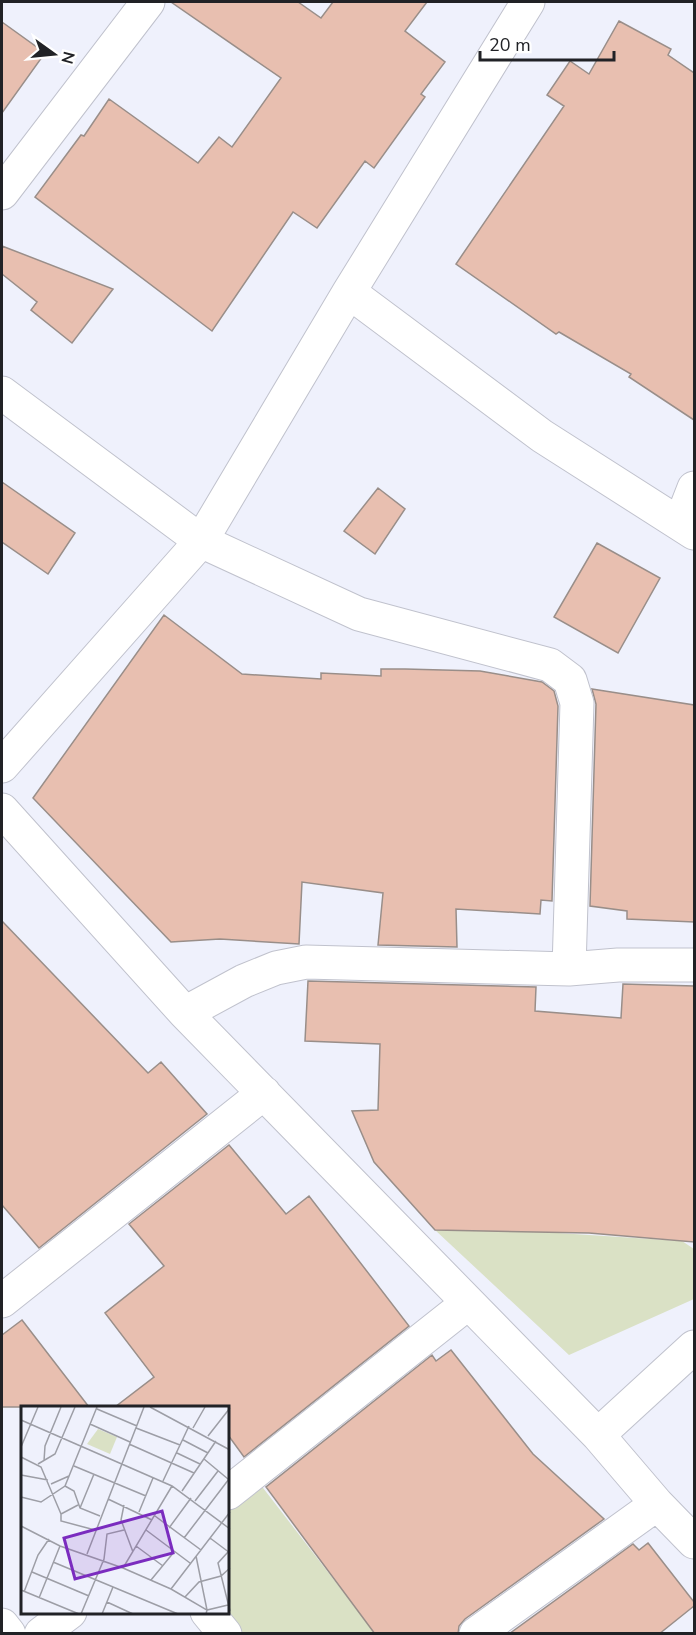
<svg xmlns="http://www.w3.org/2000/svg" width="696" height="1635" font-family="'Nunito Sans',sans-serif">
<rect width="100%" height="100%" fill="#eff1fc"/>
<!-- green -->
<path fill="#dae1c5" d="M435,1230l92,1 155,10 12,8v50l-125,56z
M260,1484l115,149h-132l-20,-20 5,-1v-101z"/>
<!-- building -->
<path fill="#e8bfb0" stroke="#998e89" stroke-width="1.5" d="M171,2h127l23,16 12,-16h94l-22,29 40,31 -24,32 4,3 -51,71 -9,-7 -48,67 -24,-16 -81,119 -177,-134 46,-62 3,1 25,-37 89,64 21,-26 13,10 49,-69z
M619,21l52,28 -3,6 26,18v347l-65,-43 2,-3 -72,-42 -3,2 -100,-70 108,-158 -17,-11 23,-34 19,13z
M2,22l43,31 -43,60z
M2,246l111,43 -41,54 -41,-33 6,-8 -35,-28z
M2,482l73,51 -27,41 -46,-32z
M378,488l27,21 -30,45 -31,-23z
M597,543l63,35 -42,75 -64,-36z
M164,615l78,59 79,5v-6l60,3v-7h24l75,2 62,11 12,9 4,15 -6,195 -11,-1 -1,14 -84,-5 1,38 -79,-2 5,-52 -81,-11 -3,62 -79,-5 -49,3 -138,-144z
M592,689l102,16v217l-67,-3v-8l-37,-5 6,-202z
M2,921l146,152 13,-11 46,52 -168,134 -37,-43z
M308,981l228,6 -1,24 86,7 2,-34 71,2v256l-105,-9 -154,-3 -61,-68 -22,-51 26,-1 2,-66 -75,-3z
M229,1145l57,69 23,-18 100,130 -165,131 -16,-22v-28h-113l39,-30 -49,-64 59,-47 -35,-42z
M22,1320l67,87h-87v-72z
M451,1350l82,104 71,65 -139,100 -6,7 -1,8h-83l-109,-147 166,-132 4,6z
M648,1543l46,59v4l-35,28h-150l124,-90 6,6z"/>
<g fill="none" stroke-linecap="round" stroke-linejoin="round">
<defs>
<path id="street" d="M2,193l146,-191
M349,292l193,144 152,97
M2,393l199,148 158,73 191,51 20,15 7,23 -8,266
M680,524l14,-36
M2,766l199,-225 148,-249 179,-290
M2,810l183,203 413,422 59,69 37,38
M185,1013l59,-32 32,-13 30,-6 263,7 49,-4h76
M2,1301l262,-208
M598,1435l96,-88
M228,1493l240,-190
M207,1612l18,22
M2,1625l7,9
M41,1634l29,-22
M476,1634l181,-130"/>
</defs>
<!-- street casing -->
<use href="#street" stroke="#c0c2cd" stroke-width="35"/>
<!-- street -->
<use href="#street" stroke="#fff" stroke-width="33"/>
</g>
<!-- overview -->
<g transform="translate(21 1406)">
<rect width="208" height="208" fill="#eff1fc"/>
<path d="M77,23l19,8 -7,17 -23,-10z" fill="#dae1c5"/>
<path fill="none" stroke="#9d9ea6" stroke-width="1.5" d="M129,1l80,43M76,3l40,17M0,14l151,66 58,43M69,18l40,18M115,22l44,17M172,22l12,-21M187,30l22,-28M162,34l25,13M108,38l65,29M0,41l17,-40M156,47l23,11M0,51l20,10 20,47M183,53l24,20M23,55l1,-15 16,-39M17,58l17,-10 20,-47M53,60l72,30M0,69l27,5M142,75l26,-55M30,78l18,-8M44,80l9,5 6,17 20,8M161,85l34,-50M0,91l20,5 24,-16 32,-79M87,93l44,21M174,95l23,-30M57,99l-17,9v7l34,9M103,99l-3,15 12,32M59,102l14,-34M118,106l14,-34M134,110l46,34M0,120l39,20 63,22 49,-82M148,122l22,-30M125,124l44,33M163,132l45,-59M189,132l20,15M115,140l27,20M207,146l-10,11 12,48M66,148l57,-147M175,150l11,54 21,-5M32,156l125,52M102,162l48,21 36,21 -1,4M11,166l57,24M130,174l23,-28M150,183l59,-77M0,184l58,24M3,186l14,-37 11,-16M164,191l14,-15 22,-6 9,-8M18,192l21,-52M86,196l26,12M60,208l23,-55 3,-25 17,-4M81,208l11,-27"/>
<path fill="#7b2cbf" fill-opacity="0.15" stroke="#7b2cbf" stroke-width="3" d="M141,105l11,42 -98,26 -11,-41z"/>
<rect width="208" height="208" fill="none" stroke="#212226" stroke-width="3"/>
</g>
<!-- border -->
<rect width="696" height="1635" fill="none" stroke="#212226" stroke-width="6"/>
<!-- north arrow -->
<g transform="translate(54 54) rotate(105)" stroke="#ffffff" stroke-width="4.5" paint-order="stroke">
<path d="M0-4.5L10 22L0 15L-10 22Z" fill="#212226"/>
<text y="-9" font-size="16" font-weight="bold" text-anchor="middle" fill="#212226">N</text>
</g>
<!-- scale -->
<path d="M480 51v9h134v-9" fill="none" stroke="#212226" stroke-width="3"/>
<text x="489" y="51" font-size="18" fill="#212226" stroke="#ffffff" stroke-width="4.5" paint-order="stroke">20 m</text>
</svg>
